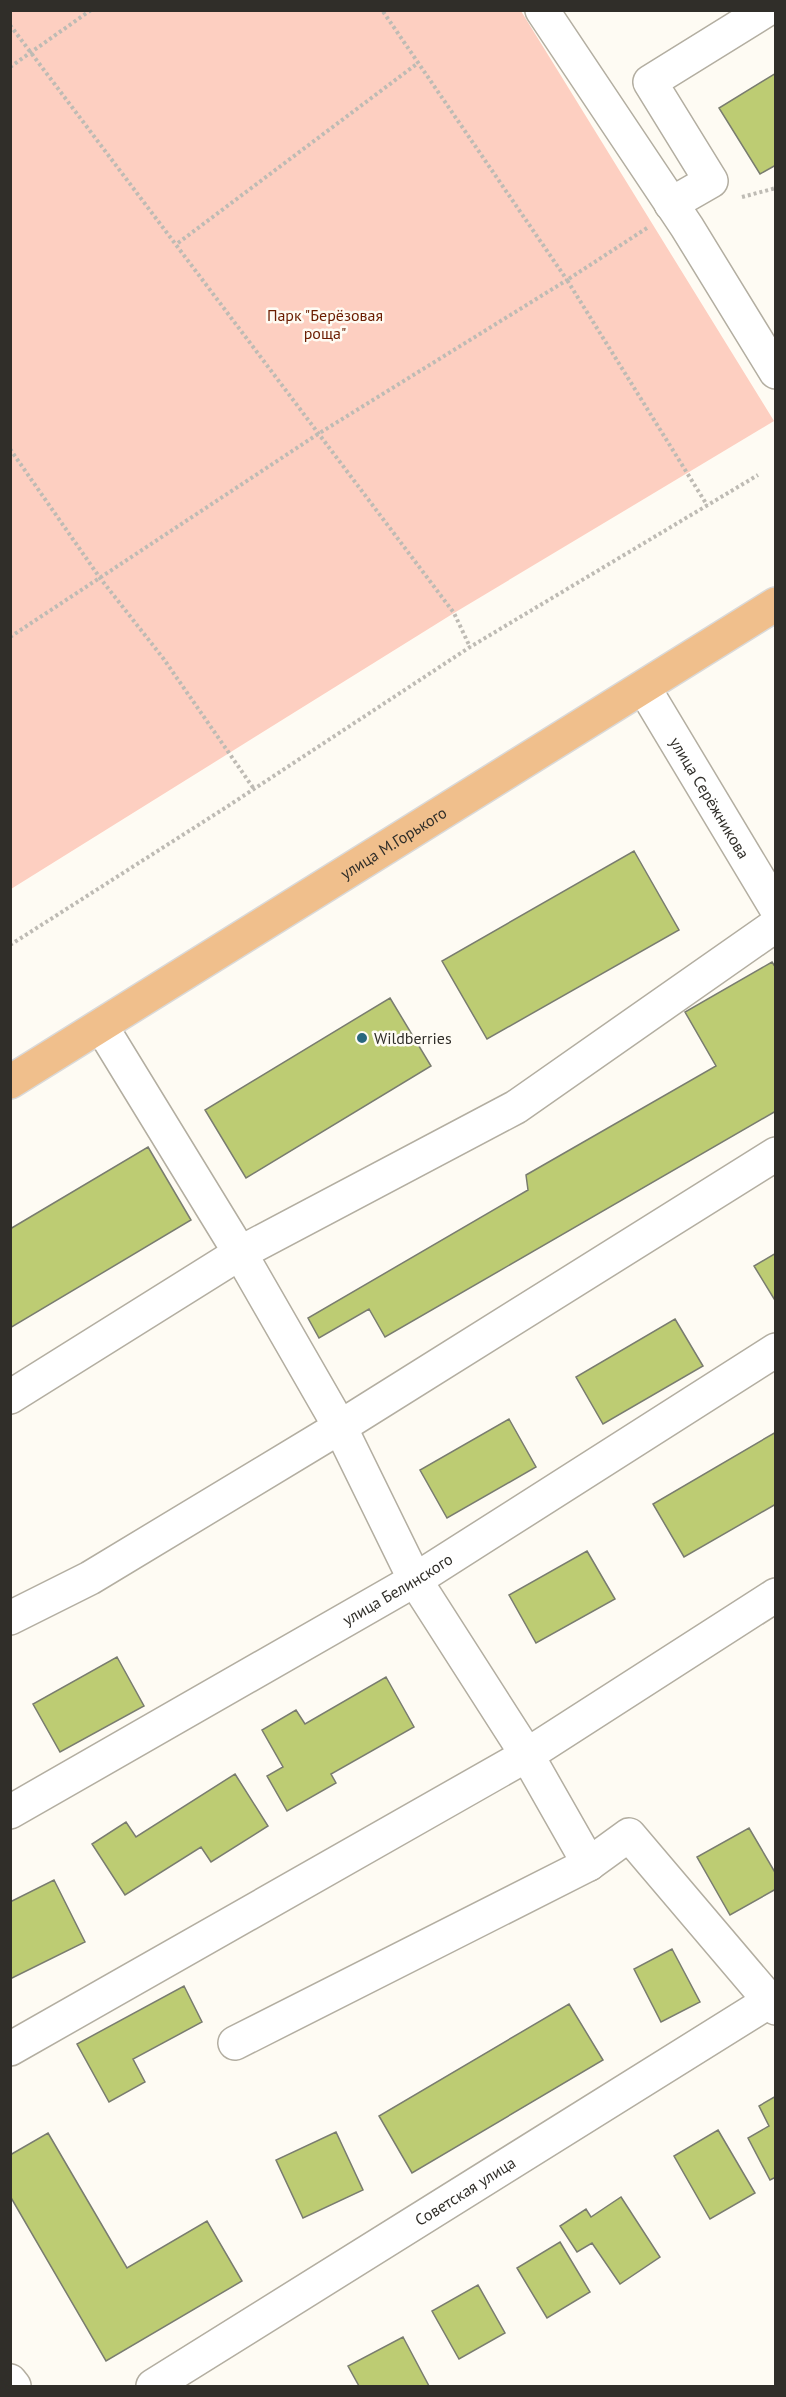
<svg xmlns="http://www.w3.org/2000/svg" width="786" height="2397" font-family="'PT Sans',sans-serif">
<rect width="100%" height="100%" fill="#fefbf3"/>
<!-- green -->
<path fill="#fdcfc1" d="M11,10l510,1 253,410 -320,192 -443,276z"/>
<!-- building -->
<path fill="#bdcc73" stroke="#797c6f" stroke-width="1.5" d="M776,73v92l-16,9 -41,-66z
M634,851l45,79 -192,109 -45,-78z
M772,962l4,6v143l-391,226 -16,-28 -50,29 -11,-20 220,-128 -2,-15 190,-109 -31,-54z
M390,998l41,68 -185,112 -41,-68z
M148,1147l43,73 -181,108v-99z
M776,1253v49l-22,-36z
M675,1319l28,47 -100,58 -27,-47z
M509,1419l27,48 -89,51 -27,-48z
M776,1432v72l-92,53 -31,-53z
M587,1551l28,48 -79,44 -27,-48z
M117,1657l27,49 -84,46 -27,-48z
M386,1677l28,50 -83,47 5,9 -49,28 -20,-35 16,-9 -21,-37 34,-20 9,14z
M235,1774l33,52 -57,36 -10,-15 -76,48 -33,-51 34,-22 10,15z
M749,1828l27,46v15l-46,26 -33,-58z
M54,1880l31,62 -75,37v-77z
M672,1949l28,53 -39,20 -27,-53z
M184,1986l18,36 -69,37 12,23 -36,20 -32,-58z
M569,2004l34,56 -191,113 -33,-57z
M776,2096v81l-6,3 -22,-42 21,-12 -10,-20z
M718,2130l37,63 -45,26 -36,-63z
M336,2132l27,58 -60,28 -27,-58z
M48,2133l79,135 80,-47 35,60 -136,80 -96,-165v-41z
M621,2197l39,60 -40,27 -28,-41 -15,9 -17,-26 26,-17 5,8z
M560,2242l30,50 -43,26 -30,-50z
M478,2285l27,48 -46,26 -27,-48z
M403,2337l26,49h-70l-11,-20z"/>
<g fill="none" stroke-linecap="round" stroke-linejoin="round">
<defs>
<g id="minor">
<path d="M542,10l145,217 89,145"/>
<path d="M671,204l40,-23 -61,-99 116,-72"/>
<path id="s1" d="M644,688l132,220"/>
<path d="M101,1026l139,227 100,174 75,153 112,175 62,109"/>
<path d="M10,1397l230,-144 276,-146 260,-182"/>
<path d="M10,1618l80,-40 250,-151 436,-273"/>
<path id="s2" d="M10,1812l405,-232 361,-230"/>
<path d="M235,2043l354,-179 40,-29 147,173"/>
<path d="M10,2049l517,-294 249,-160"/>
<path d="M10,2381l4,5"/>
<path id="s3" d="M153,2386l623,-389"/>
</g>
<g id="major">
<path id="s4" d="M10,1082l766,-478"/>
</g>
</defs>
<!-- minor casing -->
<use href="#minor" stroke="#b3aea1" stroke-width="36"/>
<!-- major casing -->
<use href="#major" stroke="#dad9d8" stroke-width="36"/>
<!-- path -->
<path stroke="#bebbb4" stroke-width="4" stroke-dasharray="3 3" stroke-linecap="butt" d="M10,25l444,588 16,34
M10,67l81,-57
M742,197l34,-9
M647,228l-80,52 140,225
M178,243l240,-180
M10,449l90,129 63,80 91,131
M10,637l308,-203 249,-154 -185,-270
M10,945l215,-137 245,-161 288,-172"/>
<!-- minor -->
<use href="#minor" stroke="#fff" stroke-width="33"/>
<!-- major -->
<use href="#major" stroke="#f0bf8c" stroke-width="33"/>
</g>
<!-- markers -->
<circle fill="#29687e" stroke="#fefbf3" stroke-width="2" cx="362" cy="1038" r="6"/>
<g text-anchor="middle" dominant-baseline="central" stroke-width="5" stroke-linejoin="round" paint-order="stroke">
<!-- park labels -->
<g font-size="16" fill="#6b1d01" stroke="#fefbf3">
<text x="325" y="315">Парк "Берёзовая<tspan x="325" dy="18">роща"</tspan></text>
</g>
<!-- street labels -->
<g font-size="16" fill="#302e29" stroke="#fefbf3">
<text stroke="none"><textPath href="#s1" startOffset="128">улица Серёжникова</textPath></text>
<text stroke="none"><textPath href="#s4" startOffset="452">улица М.Горького</textPath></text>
<text stroke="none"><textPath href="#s2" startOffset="447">улица Белинского</textPath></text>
<text stroke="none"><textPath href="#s3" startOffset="368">Советская улица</textPath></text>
</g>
<!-- poi labels -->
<g font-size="16" fill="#302e29" stroke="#fefbf3" text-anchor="start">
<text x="374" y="1038">Wildberries</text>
</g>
</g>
<!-- border -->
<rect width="786" height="2397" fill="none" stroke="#302e29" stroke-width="24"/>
</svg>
